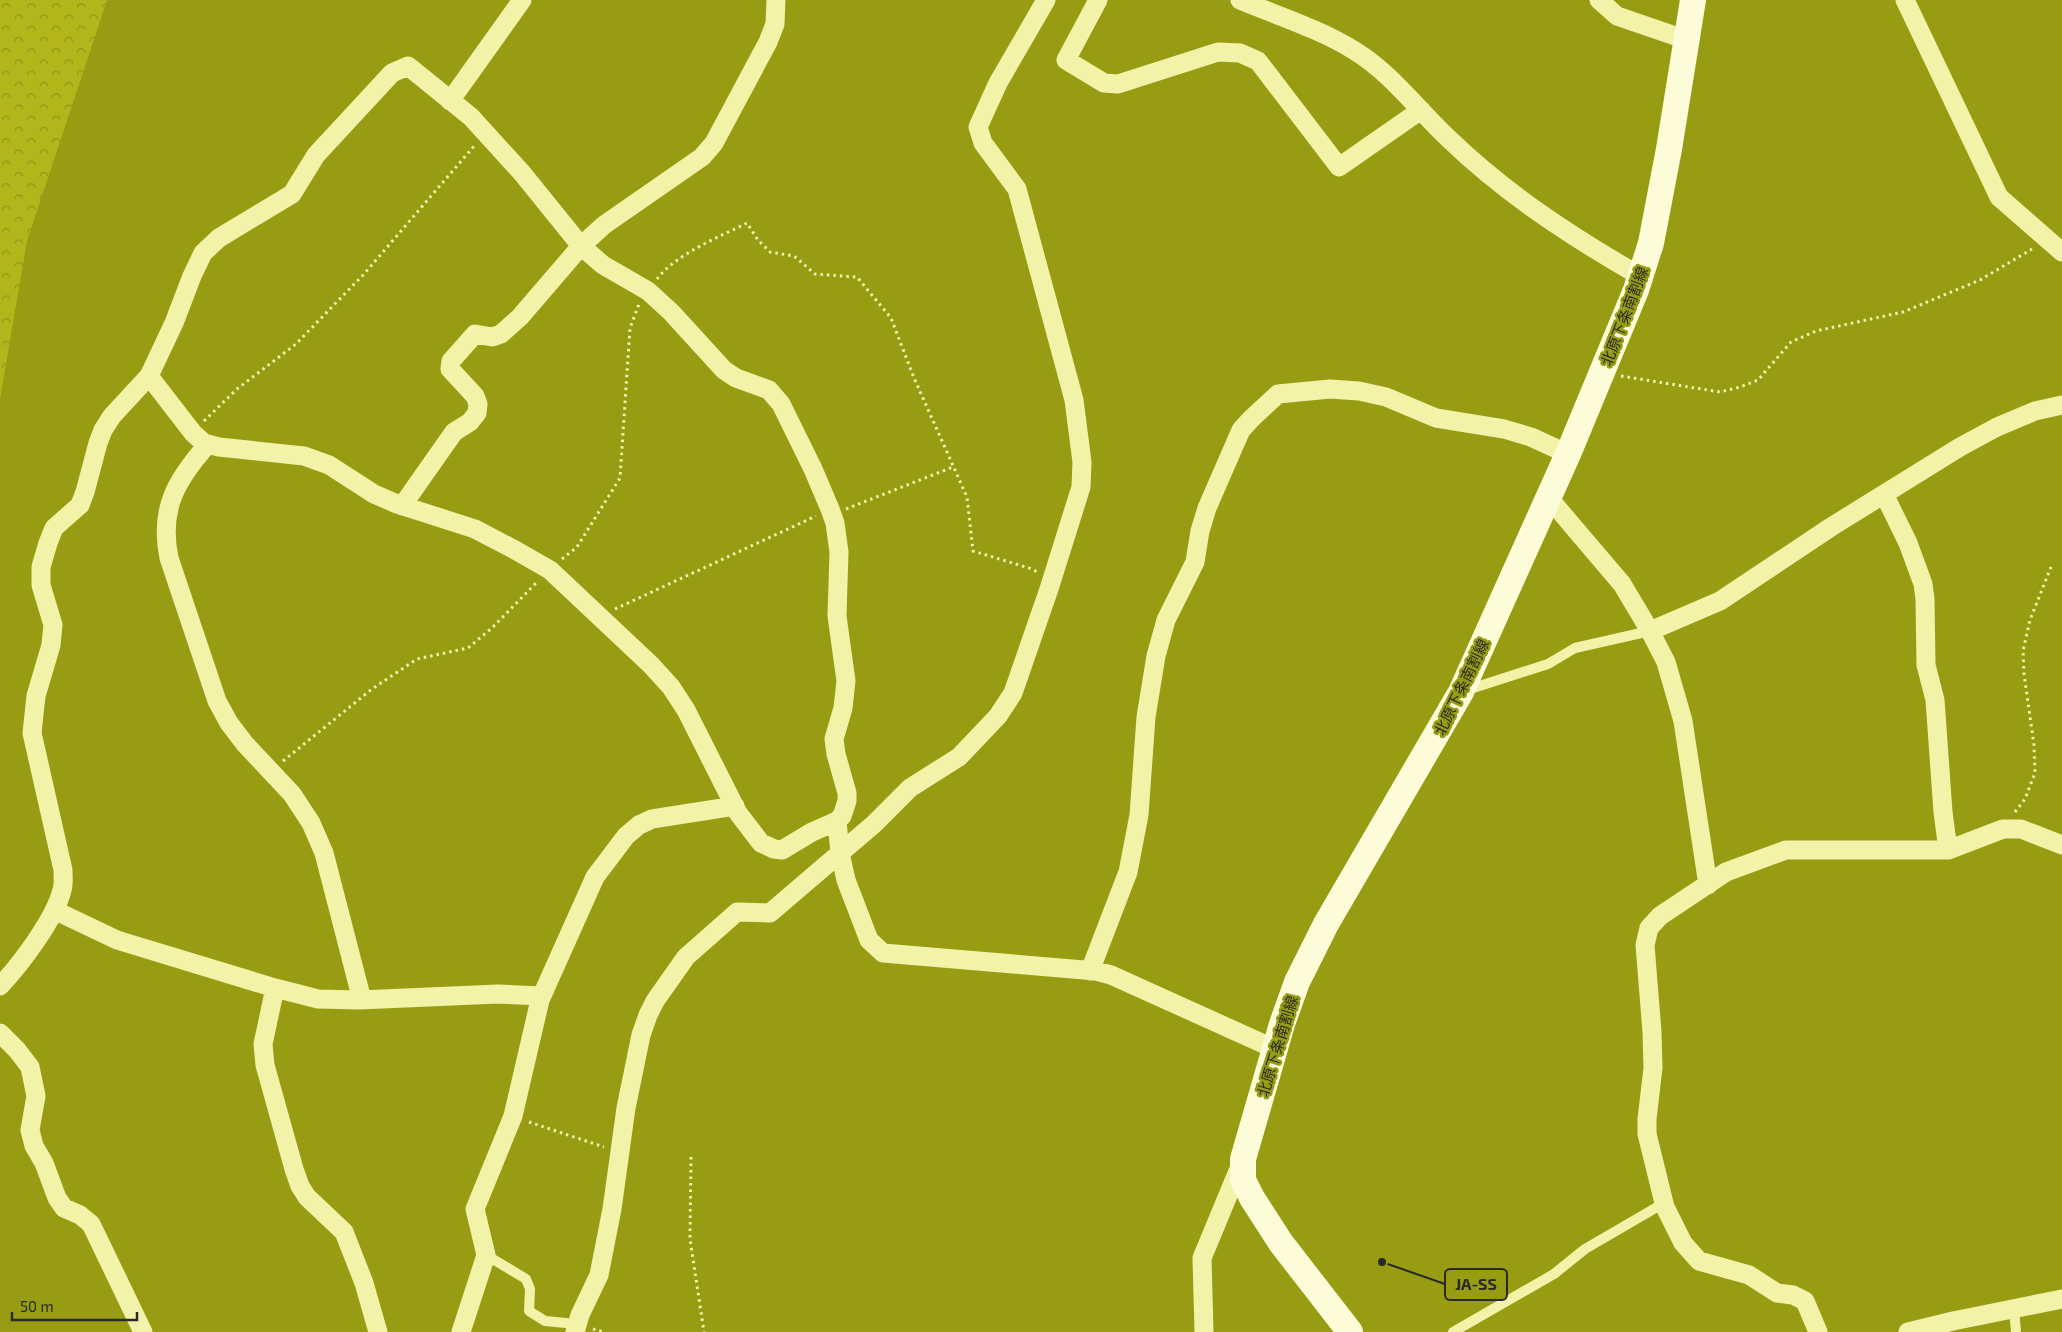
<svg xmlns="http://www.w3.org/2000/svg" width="2062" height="1332" font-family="'Exo 2','Noto Sans JP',sans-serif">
<defs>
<pattern id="forest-crowns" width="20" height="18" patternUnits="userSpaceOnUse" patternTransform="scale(1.25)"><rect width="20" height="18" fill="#b3b61b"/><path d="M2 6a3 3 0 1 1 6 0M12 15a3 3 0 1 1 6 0" fill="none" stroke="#929418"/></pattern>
</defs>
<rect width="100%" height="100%" fill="#979c13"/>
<!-- forest -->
<path fill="url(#forest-crowns)" d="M0,0h107l-80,241 -27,158z"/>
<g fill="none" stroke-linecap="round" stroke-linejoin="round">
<!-- path -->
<path stroke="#f2f3a9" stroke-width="3" stroke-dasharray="2.5 4" stroke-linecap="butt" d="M657,279c19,-25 62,-42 90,-56l11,17 12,12 24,4 21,18 42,3 34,41 23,60 53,119 6,54 56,17 9,4
M1621,376l99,16 20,-5 18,-7 33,-38 25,-11 87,-19 77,-32 52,-31
M204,421l33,-32 59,-45 68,-70 111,-129
M846,509l107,-42
M562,559l15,-12 43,-69 10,-150 9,-24
M615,609l201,-93
M283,761l89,-72 45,-30 51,-11 25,-21 44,-45
M2015,812l10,-13 10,-26 -1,-28 -10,-71 -1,-23 7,-31 21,-53
M529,1122l75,25
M691,1157l-1,82 14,93
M593,1329l11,3"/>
<!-- service -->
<path stroke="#f2f3a9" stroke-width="10" d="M1464,691l84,-27 27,-16 75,-17
M486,1255l40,24 4,10 -1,22 16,10 31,3
M2014,1309l2,23
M1453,1332l101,-58 31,-25 79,-46"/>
<!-- minor -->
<path stroke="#f2f3a9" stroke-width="19" d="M1098,0l-32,60 38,23 14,1 100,-32 22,1 18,8 81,106 82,-57
M1240,0c38,16 80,29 115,51 36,22 63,59 94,88 57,55 123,98 191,137
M1599,0l18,16 70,24
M1905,0l94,197 63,55
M450,101l72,-101
M208,444c-32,36 -49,65 -39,114l48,143 12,22 16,21 47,50 19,29 13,30 38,147
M1884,494l24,49 15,41 2,15 1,66 9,35 8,112 5,38
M1548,497l74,87 28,47 16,31 17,59 25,164
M402,506l52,-74 16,-10 7,-9 1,-9 -3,-8 -25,-27 1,-8 24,-27 17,3 9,-3 19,-17 61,-71 23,-21 98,-68 12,-14 54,-101 7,-18 1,-24
M1650,631l70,-30 111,-74 129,-80 37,-20 38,-16 27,-6
M837,821l3,32 6,27 23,60 14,13 213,18 15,4 164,74
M54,910l63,30 158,48 43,11 41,1 139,-6 43,2
M1090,971l38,-99 11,-57 7,-98 10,-61 10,-36 29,-58 5,-31 7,-23 34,-78 10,-11 27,-25 52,-5 29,2 27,6 50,21 68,11 27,8 37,17
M0,986c20,-21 55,-67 62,-96 2,-6 1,-13 1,-20l-31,-137 4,-37 15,-51 2,-20 -12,-40v-18l7,-24 6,-15 26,-23 5,-13 13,-49 5,-13 9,-14 37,-40 25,-53 18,-47 11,-23 16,-15 73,-44 24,-39 76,-82 16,-7 63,51 51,56 59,73 22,19 45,26 23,21 53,58 12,8 33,12 12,14 32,65 17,40 5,14 4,29 -2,64 9,65 -3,27 -9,31 2,15 11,39v8l-5,15 -5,5 -25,11 -30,18 -8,-1 -13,-6 -23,-30 -52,-103 -15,-23 -20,-22 -101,-95 -35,-20 -40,-21 -78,-25 -23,-10 -45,-29 -25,-9 -85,-9 -15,-4 -11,-10 -44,-57
M275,988l-12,56 2,21 29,104 6,17 7,11 37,35 20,51 14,49
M0,1033l17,17 13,17 6,29 -6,34 4,16 10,17 13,35 7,10 16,7 11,9 52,108
M461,1332l25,-77 -11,-46 38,-93 27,-116 55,-123 31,-41 13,-11 13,-6 83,-13
M575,1332l5,-17 19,-40 13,-66 14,-101 15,-73 7,-20 7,-14 31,-44 51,-45 33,1 104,-89 36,-36 49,-31 39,-41 15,-23 36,-104 32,-102 1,-25 -8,-62 -57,-211 -34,-46 -5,-16 20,-44 48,-83
M1204,1332l-2,-74 39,-94
M1818,1332l-13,-31 -12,-6 -16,-2 -28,-18 -50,-14 -16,-18 -18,-36 -18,-73v-15l6,-51 -1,-36 -7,-87 4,-17 11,-12 66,-44 60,-22h162l55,-21h18l41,16
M1908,1332l45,-11 109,-22"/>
<!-- secondary -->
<path stroke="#fcfdd8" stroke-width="26" d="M1350,1332l-69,-89 -29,-45 -9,-18v-21l39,-135 15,-42 29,-58 135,-232 107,-238 68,-164 15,-47 18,-94 24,-149"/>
</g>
<g text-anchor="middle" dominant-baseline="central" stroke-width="5" stroke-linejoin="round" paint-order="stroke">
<!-- street labels -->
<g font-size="15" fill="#292929" stroke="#979c13">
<text transform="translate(1624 316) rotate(-69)">北原下条南割線</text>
<text transform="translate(1461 687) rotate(-64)">北原下条南割線</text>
<text transform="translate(1277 1046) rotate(-73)">北原下条南割線</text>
</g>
</g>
<!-- callouts -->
<path fill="none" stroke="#292929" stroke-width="2" d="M1382 1262L1445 1284"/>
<circle fill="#292929" stroke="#979c13" stroke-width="2" cx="1382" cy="1262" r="5"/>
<rect fill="#979c13" stroke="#292929" stroke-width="2" x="1445" y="1269" width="62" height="31" rx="5"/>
<g font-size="16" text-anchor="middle" font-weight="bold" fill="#292929">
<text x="1476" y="1290">JA-SS</text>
</g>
<!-- scale -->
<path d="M12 1312v8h125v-8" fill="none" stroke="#292929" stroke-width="2.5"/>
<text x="20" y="1312" font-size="15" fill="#292929" stroke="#979c13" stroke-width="4" paint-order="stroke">50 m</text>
</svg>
